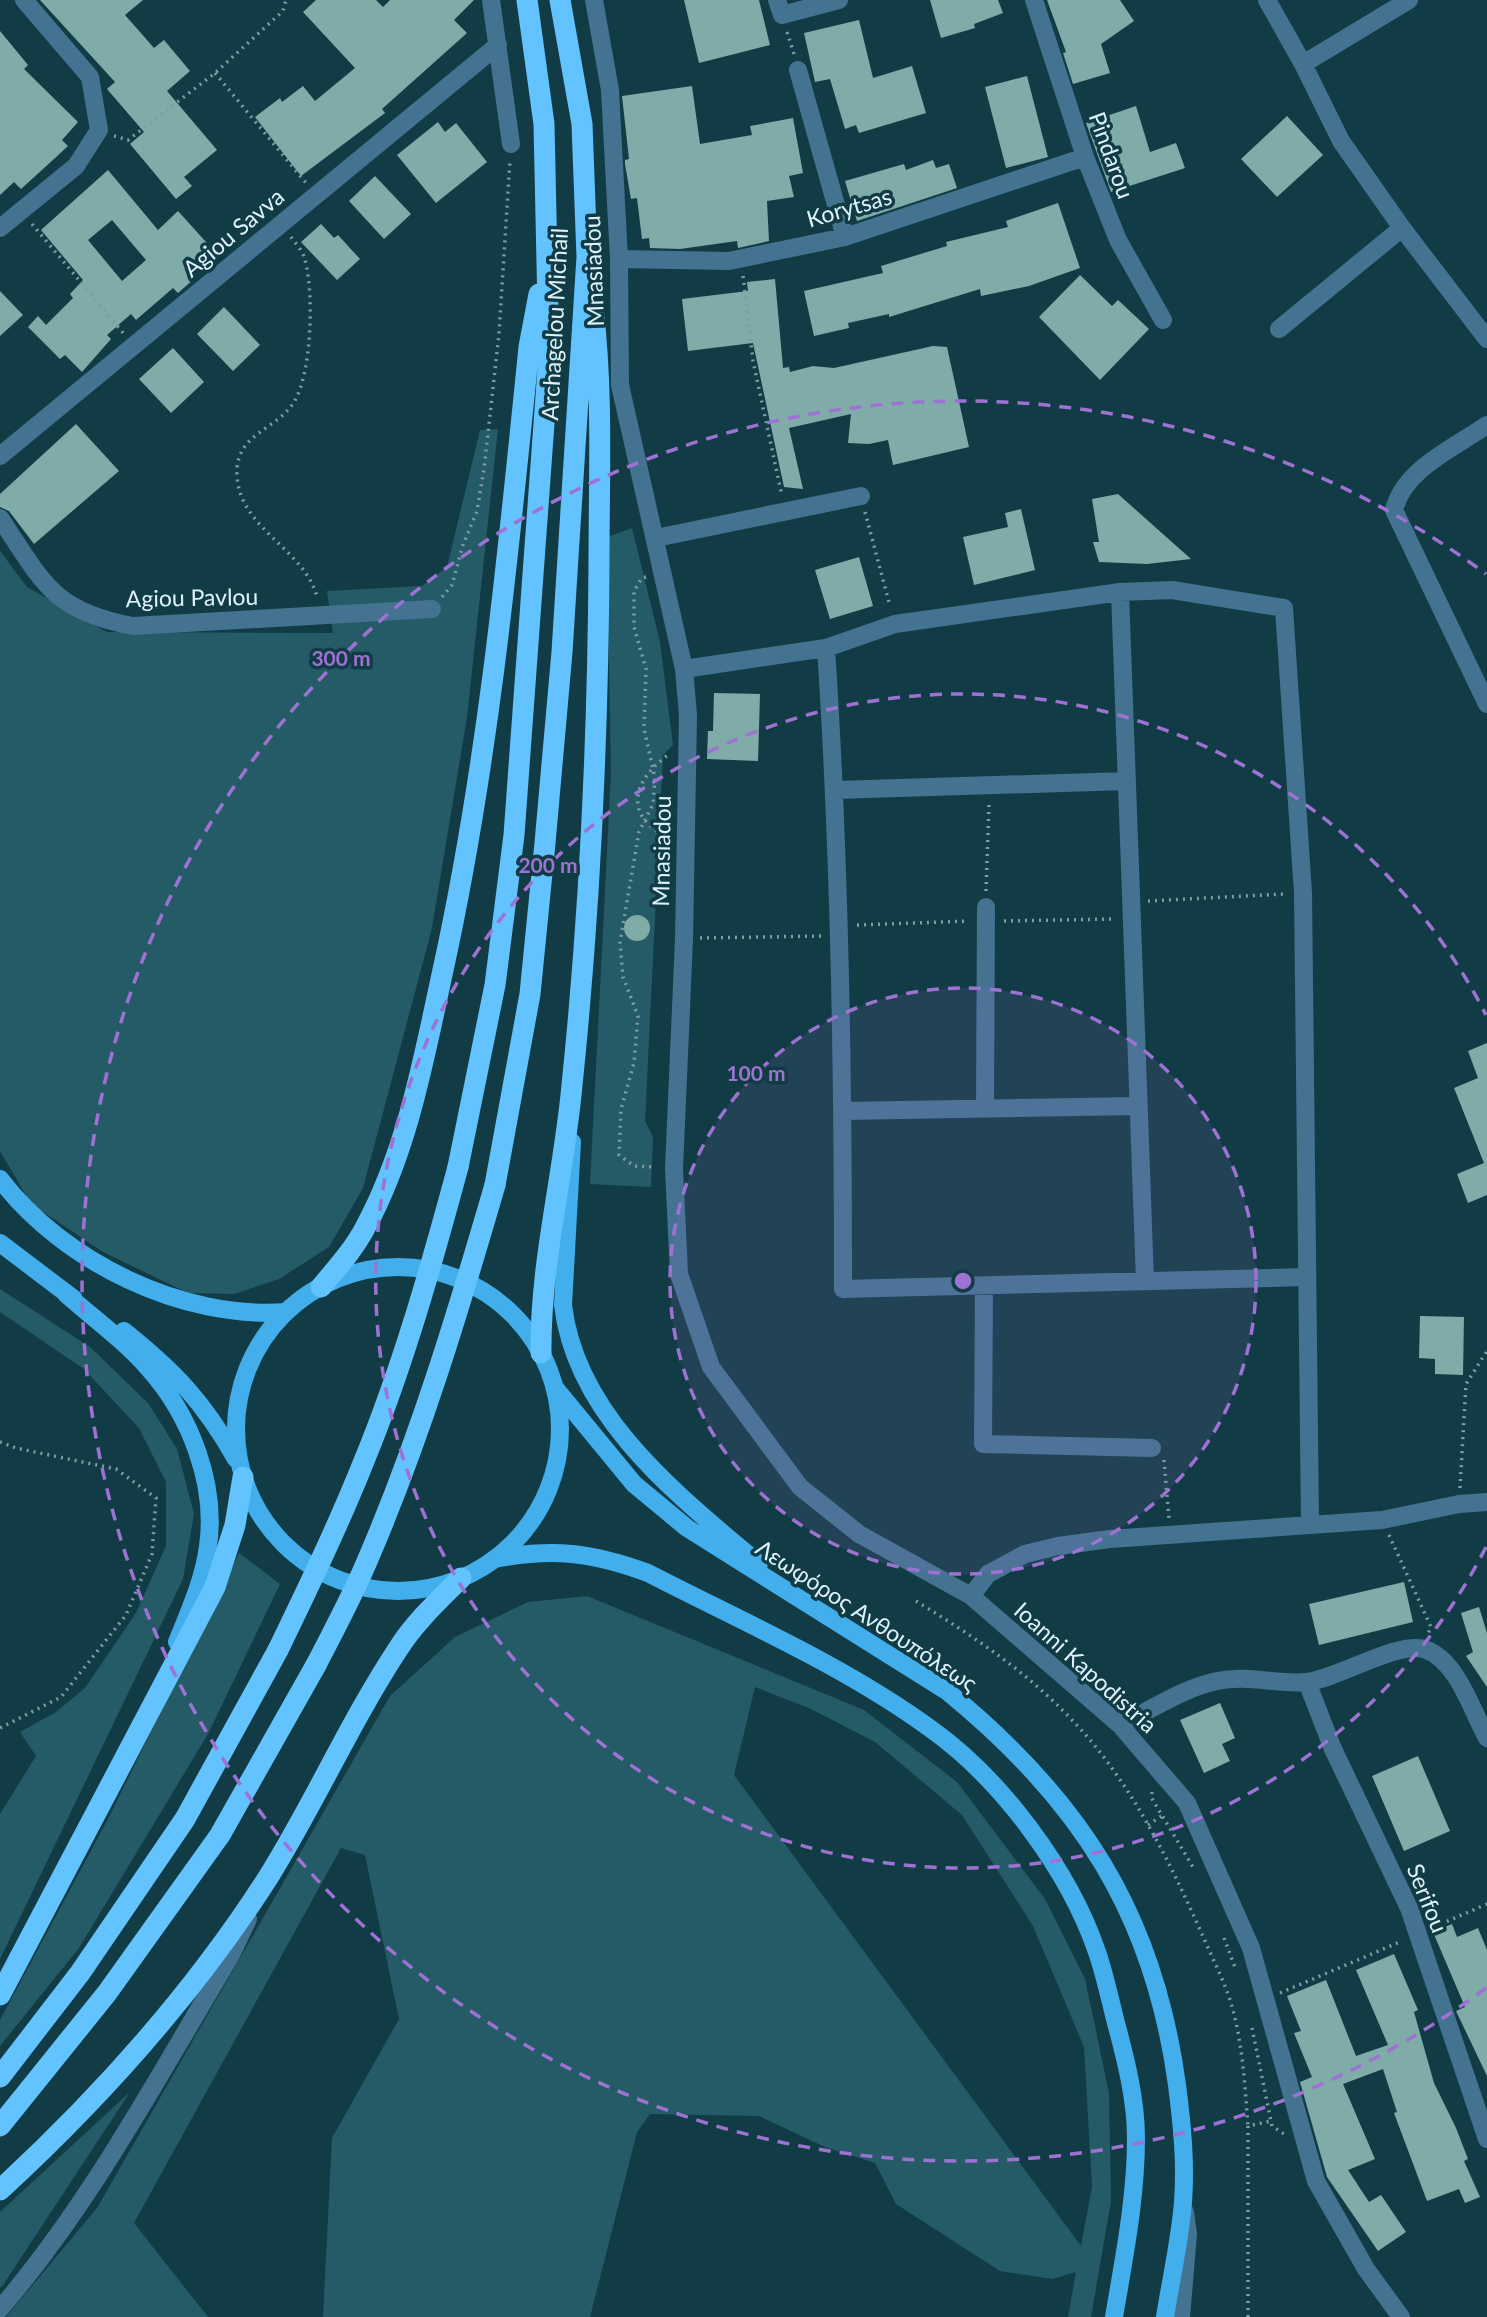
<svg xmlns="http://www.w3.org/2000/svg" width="1487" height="2317" font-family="Lato,sans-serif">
<rect width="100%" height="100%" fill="#123c45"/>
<!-- green -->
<path fill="#255b67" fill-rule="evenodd" d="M498,429l-31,288 -35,211 -69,260 -34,59 -50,32 -45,15 -46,-1 -85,-41 -72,-48 -31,-53v-600l27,36 80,45 226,1 -6,-42 95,-5 25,-19 33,-137z
M632,528l28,114 13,103 -10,10 -18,366 8,16 -2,50 -61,-3 21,-410 -4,-237z
M0,1289l90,58 58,56 29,46 17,65 -11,65 -183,380v-145l36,-58 -16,-24 36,-20 29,-24 51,-75 30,-67v-64l-27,-54 -55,-59 -84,-57z
M239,1553l41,31 -72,150 -129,214 -79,98v-26l108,-201z
M587,1596l277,114 93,72 88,117 40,80 24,114 2,108 -20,116h-23l8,-45 -24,7 -52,-8 -104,-67 -21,-41 -50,-16 -66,-31 -109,-2 -13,18 -47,185h-267l9,-179 67,-119 -34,-164 -24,-7 -207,375 74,94h-202l91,-109 293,-512 65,-59 73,-35zM755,1687l56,22 64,33 87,73 71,111 51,121 8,140 -11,59 -347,-471z
M130,2092l-127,193 -3,3v-76z"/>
<!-- building -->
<path fill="#7faca8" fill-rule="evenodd" d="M40,0h103l-18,15 29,33 10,-8 26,31 -23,20 50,59 -33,27 8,9 -16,13 -46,-55 14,-12 -37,-43 8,-7z
M316,0h60l7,7 7,-7h84l-20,20 13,13 -85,76 3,4 -84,63 -46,-59 25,-19 2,4 21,-16 12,15 40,-33 -52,-56z
M684,0h75l11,45 -71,18z
M930,0h68l5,13 -29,11 1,4 -34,10z
M1047,0h73l14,21 -33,23 9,29 -37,11 -10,-31 3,-1z
M859,20l14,58 39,-12 14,47 -67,20 -3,-8 -11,4 -15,-50 -15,3 -11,-49z
M0,31l28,34 -4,4 54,53 -16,18 6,6 -14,13 -33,30 -7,-7 -14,13z
M1027,76l21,81 -42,11 -21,-81z
M692,86l8,58 52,-9 -2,-9 43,-8 10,55 -14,3 5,21 -27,4 2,40 -31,7 -1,-7 -57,8 -30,-1 -1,-10 -7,1 -5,-41 -6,1 -6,-35v-4l4,-1 -7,-63z
M1136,106l14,46 26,-9 9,25 -74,24 -25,-69z
M1287,116l36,39 -46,42 -36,-38z
M438,122l7,10 11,-9 31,39 -51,41 -39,-48z
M933,160l3,8 13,-4 8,24 -100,33 -12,-40 59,-17 2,6z
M108,170l50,60 20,-19 37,41 -25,22 4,5 -16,14 -5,-5 -37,32 -5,-6 -24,21 4,4 -29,33 -17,-17 -5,4 -32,-32 10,-11 8,9 27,-27 -3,-4 13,-14 -42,-50zM112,220l34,40 -24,21 -34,-41z
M375,176l36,38 -27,25 -35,-38z
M1058,203l22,65 -51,18 -48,10 -1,-7 -91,28v-3l-41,9 1,5 -35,8 -10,-45 79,-18 -2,-7 66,-20 -1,-4 62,-15 -2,-6z
M321,224l13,14 4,-3 22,24 -23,21 -36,-38z
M1080,275l32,31 6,-6 31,29 -49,51 -61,-63z
M775,279l8,89 6,-1 1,5 23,-6 21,2 99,-22 14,1 22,100 -76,18 -5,-25 -19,4 -21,-1 3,-29 -62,14 14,61 -19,-2 -31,-144 -65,8 -6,-52 66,-8 -1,-9z
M0,291l23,24 -23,21z
M224,307l36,38 -27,26 -36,-37z
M173,348l31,34 -33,31 -32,-34z
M76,424l43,47 -85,73 -25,-33 -9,-4v-13z
M1118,494l73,65 -44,5 -48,-2 -6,-20h6l-7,-43z
M1021,509l14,61 -61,15 -11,-48 45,-10 -3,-14z
M859,557l14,49 -43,13 -15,-49z
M714,693l46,1 -2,67 -51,-2 1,-28h5z
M624 928a13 13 0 1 1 26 0a13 13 0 1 1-26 0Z
M1487,1043v152l-19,8 -11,-29 27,-11 -30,-75 24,-10 -10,-27z
M1420,1316l44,1 -1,58 -28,-1v-15l-16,-1z
M1404,1582l9,40 -94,23 -10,-41z
M1479,1607l8,26v54l-21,-31 7,-4 -12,-39z
M1220,1703l15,35 -13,6 8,17 -26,12 -24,-53z
M1418,1756l32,75 -46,20 -32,-75z
M1452,1924l5,13 21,-9 9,22v126l-31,-65 9,-4 -32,-75z
M1394,1954l24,56 -4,2 20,71 22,45 12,31 -4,2 16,36 -15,6 -6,-14 -32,12 -33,-88 3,-1 -14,-43 -40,15 32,75 -27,11 21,32 12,-7 25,37 -28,19 -51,-74 -27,-95 12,-5 -18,-44 7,-2 -14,-35 39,-16 30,76 32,-11 -32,-75z"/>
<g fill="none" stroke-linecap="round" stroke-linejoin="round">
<!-- path -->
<path stroke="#7e9da5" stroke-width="3.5" stroke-dasharray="2 5" stroke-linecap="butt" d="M787,32l7,22
M215,73l91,110
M114,136l14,4 87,-67 68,-62 3,-11
M32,224l92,110
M291,237c5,7 12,14 14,23 9,33 7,113 -11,142 -18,29 -59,31 -57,73 2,54 67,73 80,122
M743,276l10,85 29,135
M865,512l25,94
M646,577l-4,1 -8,13v36l12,42 -2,60 11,49 -2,26 -14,28 -19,110 3,35 15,39 -4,47 -13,46 -2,46 15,11 21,1
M442,597l10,-12 11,-40 14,-34 7,-42 15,-135 11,-174
M663,835c-41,-23 -27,-57 5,-80
M986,891l3,-87
M1148,901l136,-7
M1004,921l111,-2
M857,925l111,-4
M700,938l122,-2
M0,1442l16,6 100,21 40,29 -4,56 -26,61 -65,82 -61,31
M1164,1460l5,59
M1460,1488l6,-104 21,-33
M1389,1535l42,92 -3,7
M916,1601c57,35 110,70 156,119 59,61 99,144 133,221 10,23 22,46 28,69 10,38 12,77 15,116
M1152,1792l-1,5 42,70
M1148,1825l15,-10
M1434,1927l53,-23
M1224,1938l12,32
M1280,1993l122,-52
M1252,2028l20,98 12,8
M1248,2317v-191l23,-5"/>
<!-- minor -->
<path stroke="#447391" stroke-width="18" d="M491,0l20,144
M594,0l16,90 9,169 1,126 64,284 4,46 -4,224 -10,230 5,105 32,93 89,120 59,47 112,62
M777,0l5,15 57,-15
M1034,0l51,157 33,83 45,80
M1267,0l36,64 38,77 61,87 85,111
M1303,64l106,-64
M798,70l47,167
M0,228l76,-62 23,-36 -9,-53 -66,-77
M619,259l110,2 116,-24 240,-80
M1279,329l123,-101
M1487,425c-33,23 -83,44 -93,85l93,194
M0,456l498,-411
M0,518c43,64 52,93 133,108l299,-17
M656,538l205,-42
M1120,592l25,689
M826,648c14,213 17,427 17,641l463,-12
M684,669l142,-21 69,-24 225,-32 52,-2 112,18 19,285 7,631
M836,790l290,-9
M985,1107l1,-200
M843,1111l295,-5
M984,1286l-1,158 169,4
M1307,1682l26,67 76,159 78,231
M1120,1725c31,-15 63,-37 97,-44 31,-7 60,4 90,1 30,-3 90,-41 117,-33 33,10 48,62 63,89
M0,2309c91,-106 159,-234 231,-354l17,-36
M1181,2317l7,-83 -3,-22
M1401,2317l-35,-48 -50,-88 -65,-233 -64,-145 -67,-78 -149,-129 17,-22 37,-20 33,-8 52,-7 272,-19 77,-16 28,-2"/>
<!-- major -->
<path stroke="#42aeec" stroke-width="18" d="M572,1142l-9,163c13,112 116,191 196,259
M0,1179c63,83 183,141 286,133
M0,1243l74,56
M236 1429a162 162 0 1 1 324 0a162 162 0 1 1-324 0Z
M66,1294c27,24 59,47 83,75 41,46 68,115 59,177 -4,33 -19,66 -31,96
M124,1331c51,41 79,70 112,128
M555,1388l79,96 53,44 261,164c132,108 206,222 229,393 5,39 9,78 6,117 -3,38 -12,77 -18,115
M494,1559c59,-11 97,-7 154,14 95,49 197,93 283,156 70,50 138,141 166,223 8,23 13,48 19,71 10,37 20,77 20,115 0,60 -12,120 -22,179"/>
<!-- highway -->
<path stroke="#63c3fe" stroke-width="21" d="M458,1167l37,-182 19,-150 35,-480 -5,-231 -17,-124
M495,1185l35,-191 15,-151 17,-191 25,-395 -5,-133 -22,-124
M321,1287c16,-19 33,-38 44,-59 43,-79 59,-171 78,-258 45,-205 65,-414 86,-623l10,-53
M541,1353c-1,-91 23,-178 31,-268 18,-174 26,-348 27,-523 0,-85 4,-170 -6,-254
M0,1995l215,-408 20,-62 8,-48
M0,2077l80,-104 105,-154 93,-169
M0,2126l107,-133 113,-158 96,-170
M0,2190c101,-93 195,-198 269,-314 46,-74 81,-154 129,-227 17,-27 41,-49 63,-71"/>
<!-- highway-bridge -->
<path stroke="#63c3fe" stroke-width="21" d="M278,1650c30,-62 60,-124 86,-189 39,-95 67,-194 94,-294
M316,1665c18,-35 37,-70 52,-106 52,-121 90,-247 127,-374"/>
</g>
<!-- distance rings -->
<circle cx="963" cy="1281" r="293" fill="#9e72d3" fill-opacity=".12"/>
<g fill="none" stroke="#9e72d3" stroke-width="3.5" stroke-dasharray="12 9">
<circle cx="963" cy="1281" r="293"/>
<path d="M1486 1547A587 587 0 1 1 1486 1015"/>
<path d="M1486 1988A880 880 0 1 1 1486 574"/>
</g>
<g text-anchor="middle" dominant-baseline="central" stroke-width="7" stroke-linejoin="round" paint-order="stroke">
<!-- street labels -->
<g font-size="23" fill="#def3f9" stroke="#123c45">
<text transform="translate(1112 155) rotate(70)">Pindarou</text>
<text transform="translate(849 207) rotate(-16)">Korytsas</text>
<text transform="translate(233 232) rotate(-40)">Agiou Savva</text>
<text transform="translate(593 271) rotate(-92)">Mnasiadou</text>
<text transform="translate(554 324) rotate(-87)">Archagelou Michail</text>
<text transform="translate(192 597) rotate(-1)">Agiou Pavlou</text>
<text transform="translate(661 851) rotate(-89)">Mnasiadou</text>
<text transform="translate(867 1615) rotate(33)">Λεωφόρος Ανθουπόλεως</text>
<text transform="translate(1086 1667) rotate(42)">Ioanni Kapodistria</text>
<text transform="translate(1428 1898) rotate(68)">Serifou</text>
</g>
</g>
<circle cx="963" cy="1281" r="10" fill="#9e72d3" stroke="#123c45" stroke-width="3.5"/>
<g font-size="21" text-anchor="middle" font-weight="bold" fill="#9e72d3" stroke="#123c45" stroke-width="7" stroke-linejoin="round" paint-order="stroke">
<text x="341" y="666">300 m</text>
<text x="548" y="873">200 m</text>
<text x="756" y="1081">100 m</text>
</g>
</svg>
